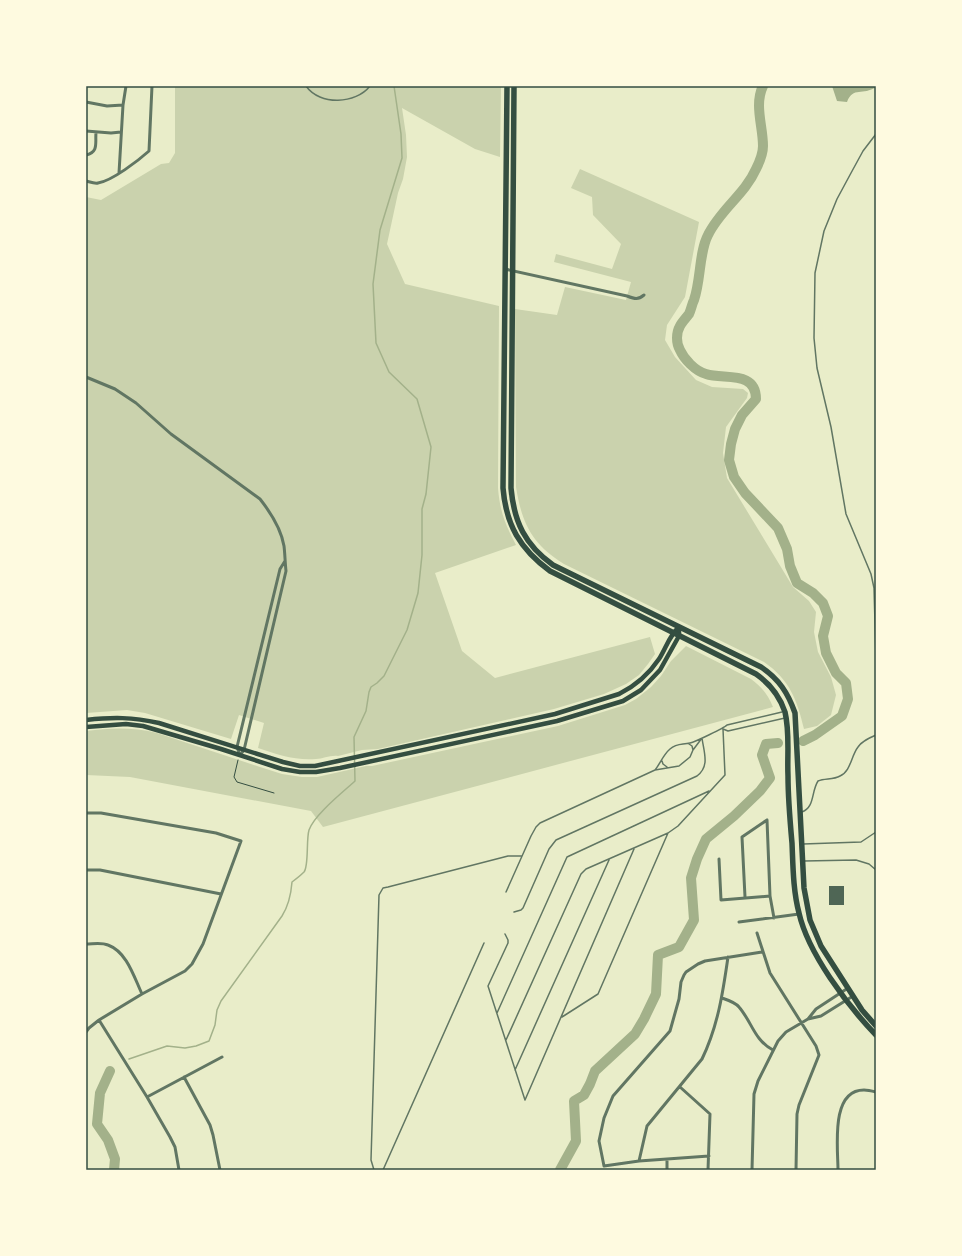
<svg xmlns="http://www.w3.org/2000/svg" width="962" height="1256" font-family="'Titillium Web',sans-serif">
<rect width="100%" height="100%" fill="#e9edc9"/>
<!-- green -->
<path fill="#cad2ad" d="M175,86h326l-1,71 -25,-8 -73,-41 4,27 1,22 -4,22 -5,14 -11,51 18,40 94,22 -1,182c2,24 7,36 18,57l-81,28 27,78 33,27 155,-41 5,17 -7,10 -9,11 -13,9 -22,10 -50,15 -176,40 -16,1 -24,6c-8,-1 -15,3 -22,3 -20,2 -40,-5 -58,-11l6,-25 -25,-8 -8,24 -86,-26 -18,-3 -41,3v-516l15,3 60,-36 8,-1 6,-10z
M580,169l119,53 -14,75 -18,28 -2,15 10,17 21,23 16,7 31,2 5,4 -1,5 -21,29 -3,26 4,25 66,109 16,14 7,11 -2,20 4,20 13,25 5,18 -5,20 -14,11 -13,3c-7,-29 -14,-49 -40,-67l-200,-98c-32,-20 -42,-40 -48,-77l-1,-178 42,6 8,-28 61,13 5,-18 -77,-20 2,-8 56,15 9,-25 -28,-29 -1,-18 -21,-9z
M686,646l65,33c11,8 17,16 22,28l-450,120 -12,-16 -181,-34 -44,-2v-44c26,-3 45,-4 71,2l103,34 22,7 20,3h15l49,-11h6l186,-40 67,-21 11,-6 15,-12 10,-11 10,-15z"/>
<!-- water -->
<path fill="#a3b18a" d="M832,86h44v1c-13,9 -23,-1 -29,15l-10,-1z"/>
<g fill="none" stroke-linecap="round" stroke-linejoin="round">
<!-- stream -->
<path stroke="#a3b18a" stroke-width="1.5" d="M129,1059l38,-13 18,2 11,-2 13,-5 6,-16 2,-15 4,-9 61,-85c7,-11 9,-21 10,-34 4,-3 8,-6 12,-10 5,-6 2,-32 5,-42 5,-15 34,-38 46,-49l-1,-44 12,-26 3,-19 2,-5 6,-4 7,-7 23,-46 11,-37 4,-38v-46l4,-15 5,-47 -14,-48 -28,-27 -13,-29 -3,-59 7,-54 22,-72 -1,-24 -7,-48"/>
<!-- river -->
<path stroke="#a3b18a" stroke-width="10" d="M763,86c-9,19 0,40 0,60 0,7 -4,17 -7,23 -11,25 -36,41 -48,66 -9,17 -7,45 -14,65 -2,4 -3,10 -5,14 -3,4 -7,8 -9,12 -4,7 -4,17 0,24 4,9 15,21 26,24 18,6 50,-4 50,25l-14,16 -7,14 -4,15 -2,16 5,17 11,16 33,35 9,21 3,17 7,17 16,10 10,10 5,13 -5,20 3,17 10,20 10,10 2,16 -6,17 -27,19 -12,6
M110,1071l-10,22 -3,31 11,16 7,19 -1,11
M560,1170l16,-29 -2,-40 10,-6 6,-11 5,-13 40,-37 9,-15 12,-25 2,-39 21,-8 15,-27 -3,-42 6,-19 9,-20 28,-23 26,-25 10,-13 -8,-23 4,-11 12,-1"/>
</g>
<!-- building -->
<path fill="#4f6655" d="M829,886h15v19h-15z"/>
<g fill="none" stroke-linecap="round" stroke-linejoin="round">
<!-- path -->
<path stroke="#344e41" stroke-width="1" d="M238,760l-4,17 3,5 37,11"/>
<!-- service -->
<path stroke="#617663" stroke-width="1.5" d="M306,86c14,20 50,18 64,0
M876,134l-13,17 -12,22 -14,26 -13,32 -9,42 -1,65 3,30 14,59 15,87 25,60 3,14 2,71
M723,729l5,2 57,-13
M689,744l3,2 1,4
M662,761l1,3 4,3
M655,770c5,-6 8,-15 15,-21 7,-6 12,-4 20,-6 5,-1 34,-15 37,-18l55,-13
M802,812c13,-5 9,-20 16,-31 7,-3 15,-1 22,-5 11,-5 11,-20 18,-29 4,-6 11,-9 18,-12
M803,844l58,-2 15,-10
M804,861l52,-1 13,4 7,6
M506,892l25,-56 5,-9 4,-4 115,-53 24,-4 11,-9 3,-7 9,-12
M514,912l7,-2 2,-2 26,-59 7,-9 141,-64c13,-10 7,-23 5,-38
M505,934l3,6v3l-20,43 37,114
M497,1013l70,-156 142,-66
M562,1017l36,-23 70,-161
M506,1040l75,-166 5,-5 82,-36 10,-7 47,-51 -2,-46
M515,1070l94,-210
M525,1100l109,-251
M374,1170l-3,-10 8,-265 4,-7 5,-1 120,-31h14
M383,1170l101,-227"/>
<!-- minor -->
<path stroke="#617663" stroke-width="3" d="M86,102l21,4 16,-1
M86,131l25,2 10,-1
M86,155c13,-3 9,-12 10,-23
M119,173l4,-68 3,-19
M86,181c4,1 9,3 12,2 14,-2 41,-23 51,-32l3,-65
M505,269l122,27c8,3 11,4 17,-1
M86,377l29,12 21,14 35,31 89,65c11,14 21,29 24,47 1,8 1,16 2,25l-42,179 -4,5 -3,-8 43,-178 5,-8
M86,813h15l115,20 25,8 -38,103 -11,20 -7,7 -43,23 -43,26 -10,8 -3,4
M767,820l3,76 4,22
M719,859l2,41 49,-4
M86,870h14l121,24
M745,897l-3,-60 25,-17
M739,922l60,-8
M757,933l13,40 46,73 3,9 -20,50 -2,9 -1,56
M86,944c7,0 15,-2 22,1 19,7 26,32 34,49
M722,998c6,2 13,4 17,9 13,15 15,33 34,43
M808,1019l8,-10 32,-21
M99,1020l48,77 23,40 5,10 4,23
M184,1077l26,48 3,10 7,35
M680,1087l30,27 -2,56
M147,1097l75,-40
M709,1156l-70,5 -35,5 -5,-25 5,-23 9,-22 57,-65 9,-32 2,-17 3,-7 2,-3 12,-8 7,-3 57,-9
M639,1161l8,-35 55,-67c16,-33 21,-67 26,-102
M667,1170v-11
M752,1170l2,-76 4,-13 20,-40 8,-9 22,-13 13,-3 32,-20
M838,1170c0,-22 -8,-80 26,-80 4,0 8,1 12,2"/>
<!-- secondary -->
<path stroke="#344e41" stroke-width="4.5" d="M86,720c27,-3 46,-3 73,3l124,39 17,4h15l240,-52 64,-20c16,-8 30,-20 40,-35 7,-11 10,-23 20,-32
M86,727l40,-3 17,2 78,23 61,20 18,3h16l24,-4 217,-47 66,-20 18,-11 19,-20 19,-34v-9"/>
<!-- trunk -->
<path stroke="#344e41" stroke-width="5.5" d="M507,86l-4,402c3,37 17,61 47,83l206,103c13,9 24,23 29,38 5,21 2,43 3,64 0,22 2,45 4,67 1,23 1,47 7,70 9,40 48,92 77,122
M514,86l-3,402c3,34 14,57 42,77l208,102c18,12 27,26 34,46l9,175 6,32 11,26 41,64 14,16"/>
</g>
<!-- border -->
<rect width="962" height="1256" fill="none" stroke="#fefae0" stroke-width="174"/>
<rect x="87" y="87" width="788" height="1082" fill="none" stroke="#344e41" stroke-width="1.5"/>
</svg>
